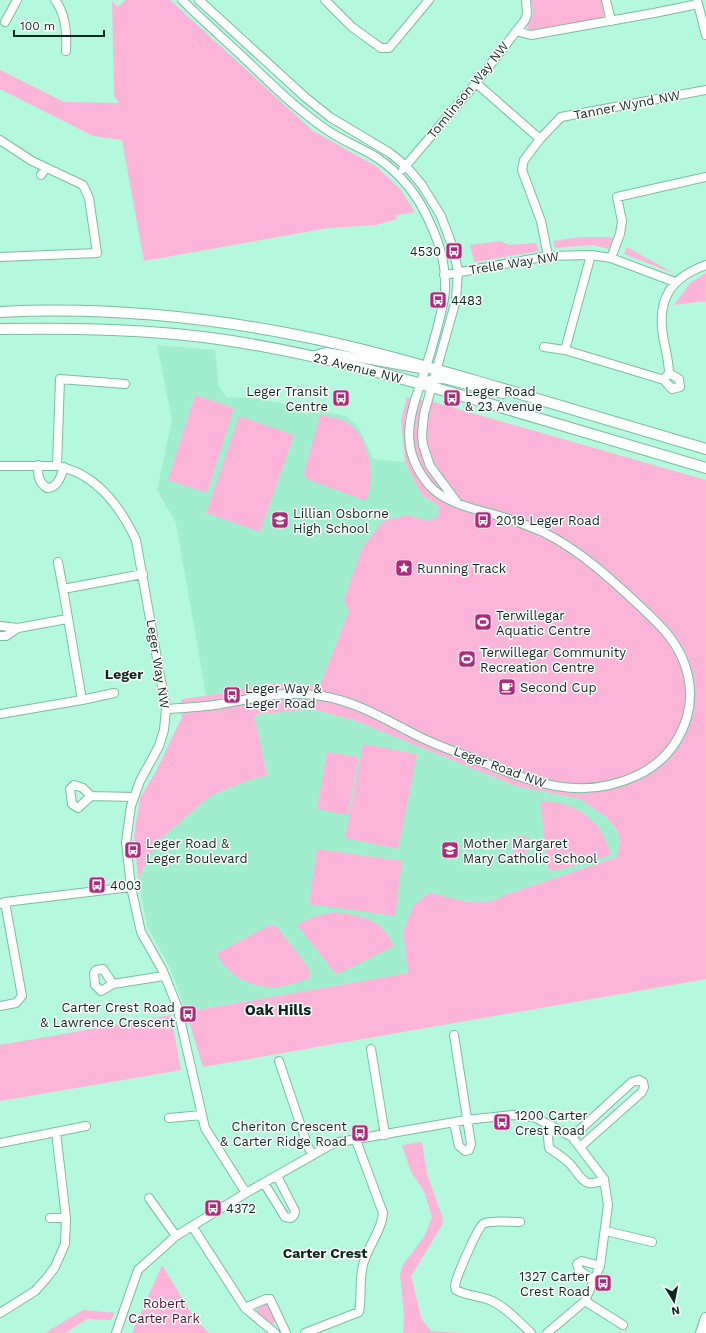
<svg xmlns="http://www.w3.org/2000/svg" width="706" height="1333" font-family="'Work Sans',sans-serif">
<rect width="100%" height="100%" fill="#b4f9dd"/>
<!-- built -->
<path fill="#a1eece" d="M157,345l58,5 4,37 8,10 29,1 90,18 12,10 15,33 32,3 17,33 18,12v5l-5,8 -6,1 -22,-6 -39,26 -6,7 -13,63 -29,74 -50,-1 -64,12 -30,-173 -19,-33 15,-70z
M312,709l44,12 160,65 64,13 25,17 12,14 3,12 -3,15 -112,38 -9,6 -16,3 -13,-4 -64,31 5,42 -222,39 -16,-44 -23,-42 -9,-47 20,-38 52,-45 36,-15 21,-6 -13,-60z"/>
<!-- green -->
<path fill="#fcb4d9" d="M125,0h45l143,131 63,35 25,24 14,22 -19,3 1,4 -21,6 -48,3 -184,33 -22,-121 -29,-4 -93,-47v-19l64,32 55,1 -5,-7 -2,-95 6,6z
M531,0h70l3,15 -2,3 -73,12 -2,-5 6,-11z
M581,237h29l3,2 -5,10 -15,-4 -38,3 -2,-7z
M500,241l9,4 27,-2 3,8 -65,11 -4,-17z
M627,247l48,27 -51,-20z
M706,273v30l-1,-2 -31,4 16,-22z
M195,395l39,13 -27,85 -39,-13z
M407,397l30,6 269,77v499l-503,88 -17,-55 222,-39 -5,-42 11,-26 15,-12c25,5 54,17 76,2l112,-38 3,-15 -3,-12 -12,-14 -25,-17 -64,-13 -160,-65 -44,-12 -58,6 13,60 -21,6 -36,15 -52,45 -20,38 -4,-44 6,-37 16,-27 26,-54 -1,-18 25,-3 64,-12 50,1 29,-74 -5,-11 18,-52 21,-27 24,-6 22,6 8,-4 3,-10 -18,-12 -17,-33 -4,-42z
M320,415c11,2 23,3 32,11 19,18 23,51 14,75l-59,-22 -3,-6z
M239,416l55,19 -34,97 -54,-19z
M363,744l54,10 -19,95 -53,-11z
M327,752l31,5 -10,58 -31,-6z
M540,801c36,0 62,19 71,54l-57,16 -6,-2z
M518,835l13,4 -8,25 -13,-4z
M317,849l85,12 -7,55 -86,-12z
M334,912c27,4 48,6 60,34l-54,27h-5l-38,-48 16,-8z
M270,925l6,1 32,41 2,11c-10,3 -22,8 -33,9 -25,1 -50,-10 -60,-34z
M171,1015l10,55 -181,31v-56z
M422,1142l5,32 16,45 -1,6 -31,51 11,44 9,11 29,2h-57l1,-16 -4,-43 3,-9 21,-28 8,-20 -8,-26 -13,-19 -9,-27z
M162,1265l33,54 14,14h-77z
M265,1303h3l8,18 -4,3 -15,-11v-5z
M83,1310l32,3 -4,7 -24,-1 -22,14h-20z"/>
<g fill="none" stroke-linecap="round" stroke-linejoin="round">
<defs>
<path id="minor" d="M55,0c11,14 12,34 11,51
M199,0l106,97 25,20 60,36 16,13 16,19 19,31 12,32 5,23 -2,29 -32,114 -2,21 1,10 7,21 26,35
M325,0l27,27 29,21h8l40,-48
M606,0l5,21
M697,0l9,35
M5,22l12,-22
M516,31l15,4 123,-22 44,-9
M476,83l64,56
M0,140l32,21 51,24 6,13 8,55 -97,4
M403,169l73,-86 49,-63 2,-6 -1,-14
M41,175l5,-7
M591,255l-26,95 96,29 4,-1 4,-5c0,-12 -4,-25 -6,-37 -6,-38 8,-58 43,-71
M548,256l-7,-35 -19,-51 2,-10 16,-21 21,-22 145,-27
M611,258l9,-24 2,-13 -5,-24 89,-20
M444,275l104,-19 43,-1 20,3 64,24
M544,347l21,3
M311,356l15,-4 95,17
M663,379l9,10 8,-2 -1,-8 -10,-6
M430,380l14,-1 59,15
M38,465c0,10 0,17 9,23 11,0 14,-12 17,-21
M0,466h57c39,7 63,40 79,74l30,169 -2,21 -5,16 -19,35 -9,25 -5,36 5,45 10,45 22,39 14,35 28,122 41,65
M57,466l3,-87 65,5
M58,562l5,27
M0,626l18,2 49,-9
M0,636h6l12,-8
M82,700l32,-7
M166,709c18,-1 37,-2 55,-5 36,-6 64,-14 101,-8 37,6 67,26 100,42 19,9 39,16 58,23 54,22 102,41 158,14 25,-12 41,-32 49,-58 8,-28 0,-58 -18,-81 -8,-10 -18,-19 -27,-28 -30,-28 -62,-58 -99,-76 -12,-5 -24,-10 -37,-14 -25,-8 -60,-13 -77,-33 -34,-40 -17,-75 -3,-118 6,-19 14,-48 18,-68 4,-25 -3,-53 -14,-76 -11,-26 -30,-50 -54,-66 -13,-8 -28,-14 -41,-22 -14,-8 -26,-18 -38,-28 -18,-15 -35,-32 -52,-48 -21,-20 -43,-39 -63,-59
M0,714l82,-14 -19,-111 80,-15
M91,796l-8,-8 -9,-3 -4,4 2,15 6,4 13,-12 43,1
M0,904l5,-2 126,-15
M113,984l-10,-15 -7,1 -2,3 1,12 6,6 12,-7 51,-8
M0,1006l16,-3 6,-7 -17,-94
M371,1049l14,86
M279,1061l29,86 5,8
M169,1118l33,-3
M454,1123l5,23 6,5 4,-1 2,-6 -17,-109
M552,1126l-4,11 1,11c7,5 14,9 20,15 12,12 14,28 35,16
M56,1132l30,-6
M572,1137l60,-55 7,-2 4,2 1,5 -2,5 -62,55
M0,1143l56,-11 10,86 -1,26 -10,23 -9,12 -11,12 -35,22
M264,1183l21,34 6,1 3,-3 1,-4 -18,-35
M149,1198l27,38
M50,1218h16
M520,1222c-8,0 -31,-2 -37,2 -6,5 -27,53 -28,62l1,4c11,6 25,6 36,11 15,7 27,21 39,32
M192,1226l53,82 30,25
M606,1231l46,11
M594,1281l-15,-11 -2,-6 5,-3 18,5
M585,1301l38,24
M245,1308l21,-9h4l16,34
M116,1333l22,-63 38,-34 70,-43 88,-50 132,-23 47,-5 21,2 38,20 32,42 4,26 -8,61 -15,35 -38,32
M305,1333l54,-21c3,-15 0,-31 4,-47 4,-18 19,-34 20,-52l-27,-73"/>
<path id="major" d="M0,312c99,-5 199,4 296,23 68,13 135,33 201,52 70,21 139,41 209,62
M0,329c75,-1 151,0 225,11 94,14 185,40 275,67 69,20 137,41 206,61
M701,1333l5,-15"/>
</defs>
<!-- minor casing -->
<use href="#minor" stroke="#7abca2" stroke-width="10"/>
<!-- major casing -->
<use href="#major" stroke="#7abca2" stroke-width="12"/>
<!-- minor -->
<use href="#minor" stroke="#fff" stroke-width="8"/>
<!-- major -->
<use href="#major" stroke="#fff" stroke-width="10"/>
</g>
<!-- icons -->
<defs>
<symbol id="bus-square" viewBox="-11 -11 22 22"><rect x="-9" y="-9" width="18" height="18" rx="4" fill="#ac2c7b" stroke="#fff"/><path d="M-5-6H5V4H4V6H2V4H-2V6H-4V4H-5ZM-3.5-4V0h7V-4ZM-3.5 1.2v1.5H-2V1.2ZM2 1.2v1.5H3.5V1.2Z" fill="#fff"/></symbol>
<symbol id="school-square" viewBox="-11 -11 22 22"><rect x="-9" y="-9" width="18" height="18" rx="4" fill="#ac2c7b" stroke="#fff"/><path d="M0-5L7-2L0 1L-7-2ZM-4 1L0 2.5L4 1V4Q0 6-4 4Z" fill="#fff"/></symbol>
<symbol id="sight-square" viewBox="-11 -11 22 22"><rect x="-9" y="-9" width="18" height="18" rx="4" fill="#ac2c7b" stroke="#fff"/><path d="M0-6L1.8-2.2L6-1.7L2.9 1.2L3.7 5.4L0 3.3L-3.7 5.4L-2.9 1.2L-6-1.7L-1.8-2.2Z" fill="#fff"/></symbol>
<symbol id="stadium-square" viewBox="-11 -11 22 22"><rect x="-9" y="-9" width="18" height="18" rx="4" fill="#ac2c7b" stroke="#fff"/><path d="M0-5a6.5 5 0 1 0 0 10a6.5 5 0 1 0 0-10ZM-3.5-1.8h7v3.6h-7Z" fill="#fff"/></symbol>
<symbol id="cafe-square" viewBox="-11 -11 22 22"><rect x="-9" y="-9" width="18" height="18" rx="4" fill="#ac2c7b" stroke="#fff"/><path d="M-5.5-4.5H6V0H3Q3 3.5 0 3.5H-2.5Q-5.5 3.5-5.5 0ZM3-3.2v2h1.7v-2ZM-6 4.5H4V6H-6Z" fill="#fff"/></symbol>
</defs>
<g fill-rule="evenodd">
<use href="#bus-square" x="444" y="241" width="20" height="20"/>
<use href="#bus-square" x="428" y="290" width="20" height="20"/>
<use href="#bus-square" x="331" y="388" width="20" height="20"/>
<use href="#bus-square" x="442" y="388" width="20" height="20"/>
<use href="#school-square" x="270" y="510" width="20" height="20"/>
<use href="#bus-square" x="473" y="510" width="20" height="20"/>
<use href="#sight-square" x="394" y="558" width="20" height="20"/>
<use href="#stadium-square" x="473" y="612" width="20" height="20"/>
<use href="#stadium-square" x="457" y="649" width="20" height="20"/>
<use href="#cafe-square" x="497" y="677" width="20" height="20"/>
<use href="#bus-square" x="222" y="685" width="20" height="20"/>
<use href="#bus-square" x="123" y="840" width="20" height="20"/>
<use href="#school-square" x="440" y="840" width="20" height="20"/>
<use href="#bus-square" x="87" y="875" width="20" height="20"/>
<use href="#bus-square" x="178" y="1004" width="20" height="20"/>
<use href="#bus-square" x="492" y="1112" width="20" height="20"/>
<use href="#bus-square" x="350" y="1123" width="20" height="20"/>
<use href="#bus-square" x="203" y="1198" width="20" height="20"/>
<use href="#bus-square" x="593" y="1273" width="20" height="20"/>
</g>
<g text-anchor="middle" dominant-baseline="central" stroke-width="3" stroke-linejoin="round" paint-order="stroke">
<!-- street labels -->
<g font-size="13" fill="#0d291f" stroke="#fff">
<text transform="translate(468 90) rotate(-51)">Tomlinson Way NW</text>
<text transform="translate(627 105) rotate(-11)">Tanner Wynd NW</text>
<text transform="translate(514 263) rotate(-9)">Trelle Way NW</text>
<text transform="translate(358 368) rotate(14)">23 Avenue NW</text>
<text transform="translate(158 664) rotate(81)">Leger Way NW</text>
<text transform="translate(500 767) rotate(20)">Leger Road NW</text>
</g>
<!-- poi labels -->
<g font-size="13" fill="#0d291f" stroke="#fff" text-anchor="start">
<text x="441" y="251" text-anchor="end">4530</text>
<text x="451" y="300">4483</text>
<text x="328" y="391" text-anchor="end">Leger Transit<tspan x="328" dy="15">Centre</tspan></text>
<text x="465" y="391">Leger Road<tspan x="465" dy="15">&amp; 23 Avenue</tspan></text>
<text x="293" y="513">Lillian Osborne<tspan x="293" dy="15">High School</tspan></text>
<text x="496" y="520">2019 Leger Road</text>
<text x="417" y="568">Running Track</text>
<text x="496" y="615">Terwillegar<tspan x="496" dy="15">Aquatic Centre</tspan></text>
<text x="480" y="652">Terwillegar Community<tspan x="480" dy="15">Recreation Centre</tspan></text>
<text x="520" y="687">Second Cup</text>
<text x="245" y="688">Leger Way &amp;<tspan x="245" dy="15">Leger Road</tspan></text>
<text x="146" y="843">Leger Road &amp;<tspan x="146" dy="15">Leger Boulevard</tspan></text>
<text x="463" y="843">Mother Margaret<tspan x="463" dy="15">Mary Catholic School</tspan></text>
<text x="110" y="885">4003</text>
<text x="175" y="1007" text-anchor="end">Carter Crest Road<tspan x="175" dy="15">&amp; Lawrence Crescent</tspan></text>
<text x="515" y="1115">1200 Carter<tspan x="515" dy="15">Crest Road</tspan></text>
<text x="347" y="1126" text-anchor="end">Cheriton Crescent<tspan x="347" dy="15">&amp; Carter Ridge Road</tspan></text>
<text x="226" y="1208">4372</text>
<text x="590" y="1276" text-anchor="end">1327 Carter<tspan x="590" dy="15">Crest Road</tspan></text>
</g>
<!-- park labels -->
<g font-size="13" fill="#501137" stroke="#fff">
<text x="164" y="1303">Robert<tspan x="164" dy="15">Carter Park</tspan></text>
</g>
<!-- neighbourhood labels -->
<g font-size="14" font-weight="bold" fill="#0d291f" stroke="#fff">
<text x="124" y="674">Leger</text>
<text x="325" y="1253">Carter Crest</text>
</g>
<!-- quarter labels -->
<g font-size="15" font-weight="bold" fill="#0d291f" stroke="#fff">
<text x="278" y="1010">Oak Hills</text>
</g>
</g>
<!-- north arrow -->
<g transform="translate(674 1301) rotate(170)" stroke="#ffffff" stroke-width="3" paint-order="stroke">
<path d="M0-3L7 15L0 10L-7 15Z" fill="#0d291f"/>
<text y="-6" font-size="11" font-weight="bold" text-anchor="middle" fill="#0d291f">N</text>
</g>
<!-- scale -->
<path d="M14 30v6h90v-6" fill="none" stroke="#0d291f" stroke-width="2"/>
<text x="20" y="30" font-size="12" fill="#0d291f" stroke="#ffffff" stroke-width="3" paint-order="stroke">100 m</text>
</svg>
